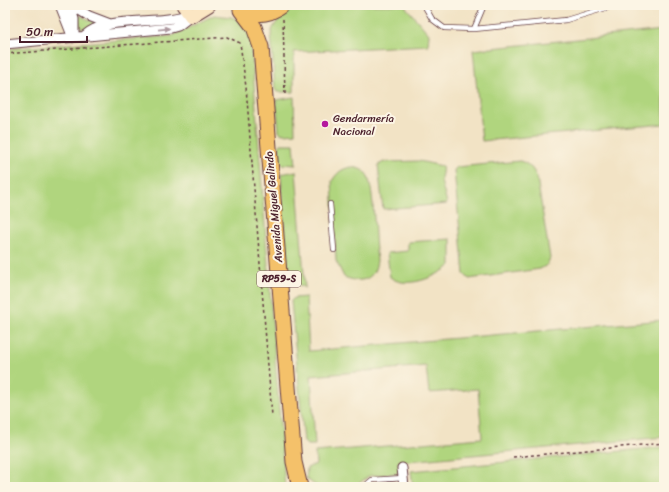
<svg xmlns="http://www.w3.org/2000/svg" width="669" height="492" font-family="Sriracha,sans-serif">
<rect width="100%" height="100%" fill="#fcf5e5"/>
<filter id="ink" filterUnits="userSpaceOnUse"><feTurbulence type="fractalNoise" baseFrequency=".025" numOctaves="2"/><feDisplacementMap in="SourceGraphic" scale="8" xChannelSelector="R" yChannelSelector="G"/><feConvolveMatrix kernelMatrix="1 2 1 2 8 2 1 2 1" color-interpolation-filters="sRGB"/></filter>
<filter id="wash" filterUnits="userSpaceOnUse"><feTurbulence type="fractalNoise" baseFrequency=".012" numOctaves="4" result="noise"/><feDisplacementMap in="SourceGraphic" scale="16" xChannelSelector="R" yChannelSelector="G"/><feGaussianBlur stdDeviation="0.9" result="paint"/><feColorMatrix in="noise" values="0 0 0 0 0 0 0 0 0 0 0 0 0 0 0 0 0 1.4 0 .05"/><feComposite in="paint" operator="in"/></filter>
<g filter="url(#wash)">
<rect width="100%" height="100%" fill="#f2e3c5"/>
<!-- green -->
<path fill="#b0d57e" stroke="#7d7a54" d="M294,5h110l25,29 -1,11 -134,7v40h-17l-2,-2 -4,-56 2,-6 8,-12z
M79,15l17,8v2l-15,4 -4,-13z
M214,15l17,2 16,6 7,21h-3l34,443h-280v-438l167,-13z
M664,30v94l-182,17 -9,-91z
M294,97l1,36 -12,1 -4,-2 -3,-32z
M281,144h13l2,21 -14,-1 -2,-2 -1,-16z
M419,161l23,5c1,5 0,7 -1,12 0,7 5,18 6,26l-64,5 -5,-44 6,-3z
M520,161c9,3 13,7 17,17l13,80 -3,7 -7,4 -71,10 -5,-5 -10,-104 3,-3z
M351,167c6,1 13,2 16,8 8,15 7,65 10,85 -2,20 -15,24 -33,17l-8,-16 -4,-80c5,-8 9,-12 19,-14z
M296,171l9,117 -16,-8 -2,-3 -6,-103z
M451,239v26c-14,12 -45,25 -61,12l-3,-24 21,-2v-9z
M306,297l3,54 355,-31v117l-266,25 1,11 -30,3 -15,11h-36l-12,-8 1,-11 9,-4 -1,-12 167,-14 -4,-49 -49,4 -3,-27 -115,10 4,69h-8l-3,-3 -13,-141 3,-3z
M664,447v40h-251l-2,-16z"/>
</g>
<g filter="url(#ink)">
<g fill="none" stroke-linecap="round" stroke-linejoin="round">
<defs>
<path id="lane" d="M424,5l8,14 12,9 30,1 92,-9 50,-15
M474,29l10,-24
M330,204l4,46
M364,487l8,-7 32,-2"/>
<path id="street" d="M60,5l13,33
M69,5l5,14v18
M71,5l18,11 21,8
M84,36c24,-22 75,-10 105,-22
M5,44l166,-16 7,-2 13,-10
M402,468l2,19"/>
<path id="secondary" d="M183,5l8,11 18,-11"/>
<path id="primary" d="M241,9c14,7 28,6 41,-4
M241,10l13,17 7,20 33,415 6,25"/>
</defs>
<!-- lane casing -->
<use href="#lane" stroke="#633c42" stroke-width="6"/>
<!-- street casing -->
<use href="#street" stroke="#633c42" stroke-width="11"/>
<!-- secondary casing -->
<use href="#secondary" stroke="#633c42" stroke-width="15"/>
<!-- primary casing -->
<use href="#primary" stroke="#633c42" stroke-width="17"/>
<!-- path -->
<path stroke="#633c42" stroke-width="1.5" stroke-dasharray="3 3" stroke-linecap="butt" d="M283,19l2,76
M5,54l222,-17 13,6 6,44 26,329
M513,457l151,-14"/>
<!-- lane -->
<use href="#lane" stroke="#fff" stroke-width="4.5"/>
<!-- street -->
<use href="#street" stroke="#fff" stroke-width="9"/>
<!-- secondary -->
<use href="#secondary" stroke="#fbe6c3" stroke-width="13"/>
<!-- primary -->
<use href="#primary" stroke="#f4c16a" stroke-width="15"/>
</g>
<!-- one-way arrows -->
<defs><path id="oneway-solid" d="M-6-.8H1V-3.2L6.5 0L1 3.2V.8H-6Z"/></defs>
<use fill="#ae9aa0" href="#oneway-solid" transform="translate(164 29) rotate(-6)"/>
</g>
<!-- markers -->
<circle fill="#b5179e" stroke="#fcf5e5" stroke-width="1.5" cx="325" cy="124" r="4"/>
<g text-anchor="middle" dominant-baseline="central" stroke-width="4" stroke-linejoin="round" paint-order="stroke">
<!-- shield labels -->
<rect fill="#fcf5e5" stroke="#7f5f63" stroke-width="1" x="257" y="271" width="44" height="16" rx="3"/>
<g font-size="10" font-weight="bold" fill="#4a1f2b">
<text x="279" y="279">RP59-S</text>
</g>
<!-- poi labels -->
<g font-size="11" fill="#4a1f2b" stroke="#fcf5e5" text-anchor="start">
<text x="333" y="118">Gendarmería<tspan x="333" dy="13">Nacional</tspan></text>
</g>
<!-- street labels -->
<g font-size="11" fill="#4a1f2b" stroke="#fcf5e5">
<text transform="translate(274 207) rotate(-95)">Avenida Miguel Galindo</text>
</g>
</g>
<!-- margin -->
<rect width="669" height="492" fill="none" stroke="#fcf5e5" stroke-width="20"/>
<!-- scale -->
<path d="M20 36v6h67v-6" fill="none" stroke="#4a1f2b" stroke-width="2"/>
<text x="26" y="36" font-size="12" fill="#4a1f2b" stroke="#fcf5e5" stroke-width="3" paint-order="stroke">50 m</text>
</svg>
